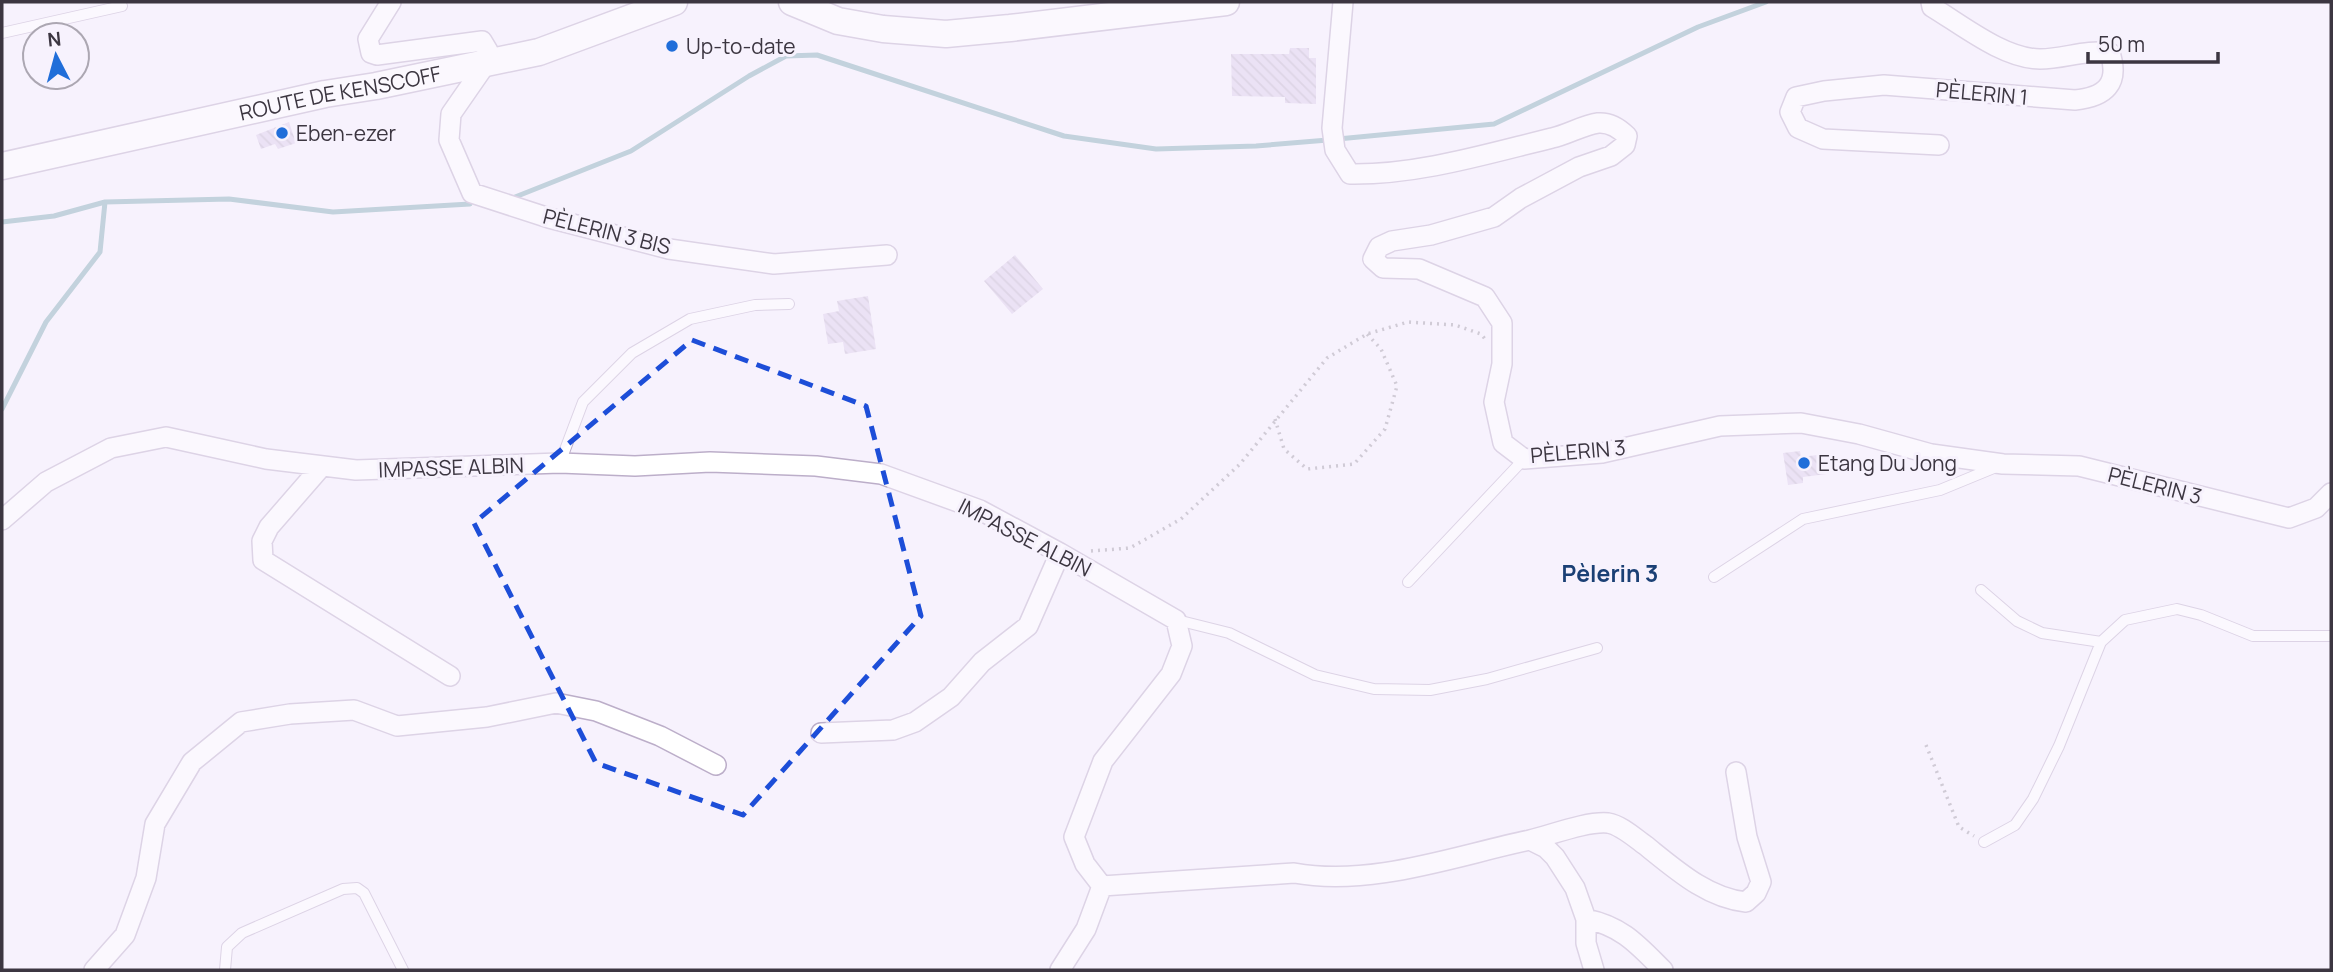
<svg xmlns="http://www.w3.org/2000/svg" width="2333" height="972" font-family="Manrope,sans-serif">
<defs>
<pattern id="building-back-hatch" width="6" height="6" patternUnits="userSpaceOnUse" patternTransform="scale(1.75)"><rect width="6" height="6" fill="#dcceea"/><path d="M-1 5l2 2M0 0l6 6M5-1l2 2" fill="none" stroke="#beb2ca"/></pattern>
</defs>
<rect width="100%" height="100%" fill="#f7f2fd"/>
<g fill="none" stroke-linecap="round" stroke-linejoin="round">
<!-- stream -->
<path stroke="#83acb5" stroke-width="5" d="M1338,139l156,-15 204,-97 68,-25
M510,199l121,-48 118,-75 37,-20 31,-1 247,81 92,13 100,-3 72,-6
M2,222l52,-6 51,-14 124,-3 104,13 137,-8
M2,409l44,-87 54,-70 5,-50"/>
</g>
<!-- building -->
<path fill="url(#building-back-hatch)" d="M1290,48h19v10h7v46l-31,-1v-6l-53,-1 -1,-42h58z
M289,122l7,21 -18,6 -3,-5 -14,5 -5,-14z
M1015,255l28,34 -31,25 -28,-33z
M868,296l8,53 -31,5 -2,-12 -15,2 -5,-30 16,-3 -2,-10z
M1800,451l1,6 24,-3 2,20 -24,3v6l-15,2 -5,-32z"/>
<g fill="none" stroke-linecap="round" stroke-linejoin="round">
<defs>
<path id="service" d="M2,33l120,-27
M560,463l23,-61 49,-49 58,-34 65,-14 34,-1
M1714,577l89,-58 137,-29 56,-23
M1408,582l116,-123
M1981,590l36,31 25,12 59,9
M1177,620l52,13 86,42 59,14 56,1 57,-11 110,-31
M1984,842l31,-17 18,-26 26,-53 42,-104 24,-22 52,-11 24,6 52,21h78
M225,970l2,-23 15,-14 101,-44 14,-1 7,5 39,77"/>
<path id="minor" d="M391,2l-23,37 3,14 6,2 105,-14 6,10 -3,14 -34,49 -2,26 23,53 77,25 120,31 105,15 113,-9
M1343,2l-11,126 3,22 15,24c68,1 136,-20 202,-36 15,-3 31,-13 46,-15 12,-1 22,6 29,13l-2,9 -14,11 -32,11 -58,31 -27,19 -63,18 -39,6 -13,6 -6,12 10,9 36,1 66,28 17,26v41l-8,38 9,41 21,16 78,-6 118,-27 81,-3 58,11 72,20 72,10 76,2 210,52 27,-10 15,-15
M1931,2l1,5c30,18 72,52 108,52 25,0 45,-10 70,-6 10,31 -5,44 -35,47l-191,-15 -60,6 -28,6 -6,15 8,16 25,11 116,6
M322,466l-53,61 -7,14 1,19 187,116
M2,520l44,-38 65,-34 55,-11 100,22 90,11 204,-7 75,3 75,-4 106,4 65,8 99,36 80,43 116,67 6,26 -11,28 -68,87 -29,76 11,27 17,22 192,-13c78,14 160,-17 236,-33l16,8 9,9 20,31 11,31v24l8,27
M821,733l72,-3 22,-8 36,-25 31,-35 46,-36 32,-73
M1530,840c21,-5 57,-19 78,-17 13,2 27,15 37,22 30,24 62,53 101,57l10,-9 5,-11 -14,-45 -11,-65
M1586,919c36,7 52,26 77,51
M94,970l31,-35 21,-57 9,-54 37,-62 49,-40 49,-8 64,-4 43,16 90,-9 69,-14 40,8 64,25 56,29
M1060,970l26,-41 16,-43"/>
<g id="secondary">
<path d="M792,2l46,19 45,8 63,5 64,-6 216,-26"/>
<path id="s1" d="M2,166l323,-72 51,-8 163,-34 135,-50"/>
</g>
</defs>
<!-- service casing -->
<use href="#service" stroke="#bcaec9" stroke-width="12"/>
<!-- minor casing -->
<use href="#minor" stroke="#bcaec9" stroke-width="22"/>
<!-- secondary casing -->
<use href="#secondary" stroke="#bcaec9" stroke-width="29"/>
<!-- path -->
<path stroke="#a09ba6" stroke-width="3.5" stroke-dasharray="2 5" stroke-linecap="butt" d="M1275,419l9,30 23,20 47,-5 31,-35 12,-43 -16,-37 -14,-15
M1091,551l39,-3 51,-29 59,-55 87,-106 40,-24 41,-12 47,3 26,9 4,5
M1926,745l33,82 15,9"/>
<!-- service -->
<use href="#service" stroke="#fff" stroke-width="10"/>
<!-- minor -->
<use href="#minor" stroke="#fff" stroke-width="19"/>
<!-- secondary -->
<use href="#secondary" stroke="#fff" stroke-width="26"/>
</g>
<!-- marked area -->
<path d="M0 0H2333V972H0ZM692,340l174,66 55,210 -178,199 -147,-52 -122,-240z" fill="#f7f2fd" fill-opacity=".55" fill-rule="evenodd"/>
<path fill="none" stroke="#1d4ed8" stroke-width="5" stroke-dasharray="14 9" stroke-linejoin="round" d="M692,340l174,66 55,210 -178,199 -147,-52 -122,-240z"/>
<!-- markers -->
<g fill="#206ed9" stroke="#f7f2fd" stroke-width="2.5">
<circle cx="672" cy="46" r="7"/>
<circle cx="282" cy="133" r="7"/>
<circle cx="1804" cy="463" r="7"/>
</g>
<g text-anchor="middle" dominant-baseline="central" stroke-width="6" stroke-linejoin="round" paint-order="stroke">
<!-- poi labels -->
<g font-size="21" fill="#3c3641" stroke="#f7f2fd" text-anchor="start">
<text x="686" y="46">Up-to-date</text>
<text x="296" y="133">Eben-ezer</text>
<text x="1818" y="463">Etang Du Jong</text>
</g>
<!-- street labels -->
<g font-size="21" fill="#3c3641" stroke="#f7f2fd">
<text stroke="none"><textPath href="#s1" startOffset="346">ROUTE DE KENSCOFF</textPath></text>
<text transform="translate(1982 93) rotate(5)">PÈLERIN 1</text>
<text transform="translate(607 231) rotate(14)">PÈLERIN 3 BIS</text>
<text transform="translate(1578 451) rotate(-5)">PÈLERIN 3</text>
<text transform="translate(451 467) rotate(-2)">IMPASSE ALBIN</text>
<text transform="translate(2155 485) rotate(14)">PÈLERIN 3</text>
<text transform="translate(1025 537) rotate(27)">IMPASSE ALBIN</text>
</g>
<!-- neighbourhood labels -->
<g font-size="23" font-weight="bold" fill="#1b4075" stroke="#f7f2fd">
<text x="1610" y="573">Pèlerin 3</text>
</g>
</g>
<!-- border -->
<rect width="2333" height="972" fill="none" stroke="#3c3641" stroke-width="7"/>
<!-- north arrow -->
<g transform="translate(56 56) rotate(354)"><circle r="33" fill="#f7f2fd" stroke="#aca7b2" stroke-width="2"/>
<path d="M0-5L12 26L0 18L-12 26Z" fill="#206ed9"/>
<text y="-10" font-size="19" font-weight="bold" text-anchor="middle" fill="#3c3641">N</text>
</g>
<!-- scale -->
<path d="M2088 52v10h130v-10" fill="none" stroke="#3c3641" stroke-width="3.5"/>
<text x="2098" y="52" font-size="21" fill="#3c3641" stroke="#f7f2fd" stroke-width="5" paint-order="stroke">50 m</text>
</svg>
